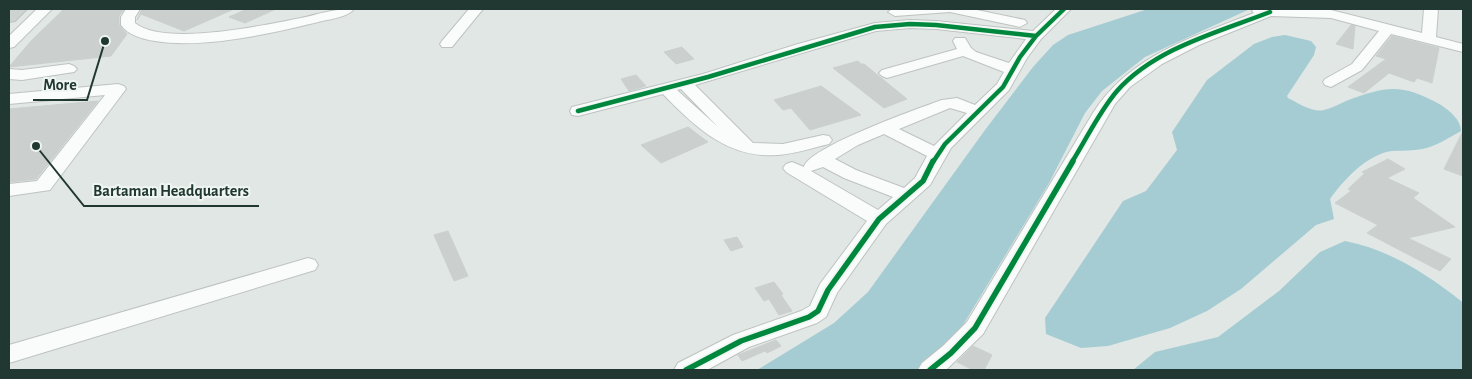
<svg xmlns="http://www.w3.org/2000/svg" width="1472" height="379" font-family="'Alegreya Sans',sans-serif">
<rect width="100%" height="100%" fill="#e1e7e4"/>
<!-- water -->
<path fill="#a4ccd2" d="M1148,9h102l-105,48 -43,34 -17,22 -36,70 -92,152 -39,35h-161l77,-47 34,-31 117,-162 48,-63 20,-22 15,-10z
M1285,35l26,6 5,6 -2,8 -27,41 1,2c10,5 25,15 36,12 8,-2 15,-6 22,-9 41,-15 55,-18 95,4 9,6 20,15 20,26 -13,7 -26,16 -39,18 -13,3 -28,0 -39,4 -22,8 -40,28 -53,46l4,20 -18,6 -75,64 -34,22 -37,17 -62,18 -27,2 -35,-14 -1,-16 78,-117 23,-10 31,-41 -5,-18 35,-52 47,-36 18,-7z
M1345,241c43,8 82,33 116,60l2,2v67h-330l22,-18 63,-15 61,-46 41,-39z"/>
<!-- building -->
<path fill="#cbd0ce" stroke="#cad0cd" d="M64,9h60l-5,7v9l8,9 -16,22 -102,11 22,-26z
M142,9h92l-50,22 -43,-17 -4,6z
M247,9h29l-31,14 -16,-6z
M1351,25l4,1 -2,23 -17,-5z
M1392,36l47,12 -7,35 -15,-5 -3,4 -25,-9 -25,20 -16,-6 38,-28 -10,-3z
M682,47l12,12 -18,5 -12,-12z
M858,61l3,3h3l43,35 -23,9 -51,-40z
M636,75l10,11 -17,5 -8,-12z
M821,86l40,29 -51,15 -19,-22 -8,2 -9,-10z
M98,101l-62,78 -27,3v-73z
M688,127l20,15 -47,21 -20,-18z
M1463,131v45l-19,-7z
M1388,159l17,10 -18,9 32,15 -6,5 42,29 -47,11 43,21 -11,12 -73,-38 11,-8 -43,-22 16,-12 -3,-2 17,-16 -3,-1z
M448,231l20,45 -14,5 -20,-46z
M737,237l6,10 -12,4 -7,-11z
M774,282l9,12 -2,1 11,16 -13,4 -10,-16 -5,2 -9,-13z
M776,340l5,6 -14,7 -2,-2 -23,10 -4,-6z
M973,346l19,9 -8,15h-11l-16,-8z"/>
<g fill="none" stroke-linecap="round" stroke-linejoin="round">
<defs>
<path id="minor" d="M37,9h15l-38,38 -5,1v-12z
M126,9h14l-5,8v6c29,24 130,2 166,-5 18,-4 34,-10 53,-9 -6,8 -23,10 -32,12 -48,12 -118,28 -167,20 -13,-2 -27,-6 -34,-16v-8z
M469,9h14l-31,38h-10l-2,-3 2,-3z
M892,9h80l53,11 2,3 -7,4 -70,-15 -55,4 -7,-4z
M1056,9h15l-30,30 -14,19 -18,32 -58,58 -21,37 -44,39 -49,69 -11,24 -9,6 -68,24 -42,23h-33l4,-7 55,-28 68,-24 9,-5 10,-22 47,-63 -81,-49 -3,-4 3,-4 6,-2 12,5c3,-19 115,-59 138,-67l15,-2 18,7 22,-21 7,-12 -41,-16 -76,22 -5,-2 -3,-3 3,-3 75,-21 -4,-8 2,-3h10l6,10 5,4 33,11 17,-24 -90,-10 -26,-1 -34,3 -181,54 58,58 30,1 40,-9 6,1 3,4 -3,4c-17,4 -35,10 -52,11 -49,4 -83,-29 -114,-61l-85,22 -6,-1 -2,-4 2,-4 131,-33 95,-30 77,-21 35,-3 26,1 97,10zM681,89l37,38 -41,-37zM950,108l17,5 -33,33 -35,-17zM884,134l43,22 -12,22 -11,10 -48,-18 -21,-11 23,-14zM823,167l21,11 49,19 -15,13 -67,-39z
M1254,9l77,1 91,23 2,-24h14l-2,28 27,7v8l-72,-18 -29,36 -31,17 -6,-2 -2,-3 2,-3 27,-15 27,-33 -48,-13 -60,-2 -72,29 -37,19 -32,23 -15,17 -132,230 -37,36h-28l4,-7 21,-17 24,-24 126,-209c37,-58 100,-76 161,-100l-2,-2z
M69,64l5,2 3,3 -3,3 -52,8 -13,-1v-10l13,1z
M118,84l6,2 2,3 -76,101 -41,6v-12l28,-3 68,-86 -96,9v-10z
M308,258l7,2 3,5 -3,5 -306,93v-18z"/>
<path id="major" d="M9,9h18l-12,12 -6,1z"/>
</defs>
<!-- minor casing -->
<use href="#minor" stroke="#bec3c1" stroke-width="2"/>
<!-- major casing -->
<use href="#major" stroke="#bcc3c1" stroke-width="2"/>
<!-- minor -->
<use href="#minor" fill="#fafbfb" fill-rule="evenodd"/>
<!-- major -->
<use href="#major" fill="#cdd3d1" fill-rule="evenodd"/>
<defs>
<path id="cycleway-far1" d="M578,111l130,-34 167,-50 35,-3 26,1 100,11
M933,162l12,-18 58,-57 17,-30 16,-21 28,-27
M1072,162c15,-24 27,-50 45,-71 38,-43 102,-59 153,-79"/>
<path id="cycleway" d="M686,370l55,-29 68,-24 9,-6 10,-21 51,-71 44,-38 10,-20
M930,370l21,-17 24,-25 98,-167"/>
</defs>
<!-- cycleway-far1 casing -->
<use href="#cycleway-far1" stroke="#eff6f2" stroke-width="7"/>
<!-- cycleway casing -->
<use href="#cycleway" stroke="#eff6f2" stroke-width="9"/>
<!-- cycleway-far1 -->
<use href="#cycleway-far1" stroke="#00873e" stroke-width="4.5"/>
<!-- cycleway -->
<use href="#cycleway" stroke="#00873e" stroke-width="5.5"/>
</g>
<!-- callouts -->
<path fill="none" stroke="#213731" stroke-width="2" d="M105 41L87 100H33M36 146L84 206H259"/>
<g fill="#213731" stroke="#eff6f2" stroke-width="2">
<circle cx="105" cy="41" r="5"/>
<circle cx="36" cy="146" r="5"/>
</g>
<g font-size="16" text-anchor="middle" font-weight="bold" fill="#213731" stroke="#eff6f2" stroke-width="4" stroke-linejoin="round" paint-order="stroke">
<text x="60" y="90">More</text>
<text x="171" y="196">Bartaman Headquarters</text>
</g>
<!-- border -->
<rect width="1472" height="379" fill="none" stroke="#213731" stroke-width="20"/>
</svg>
